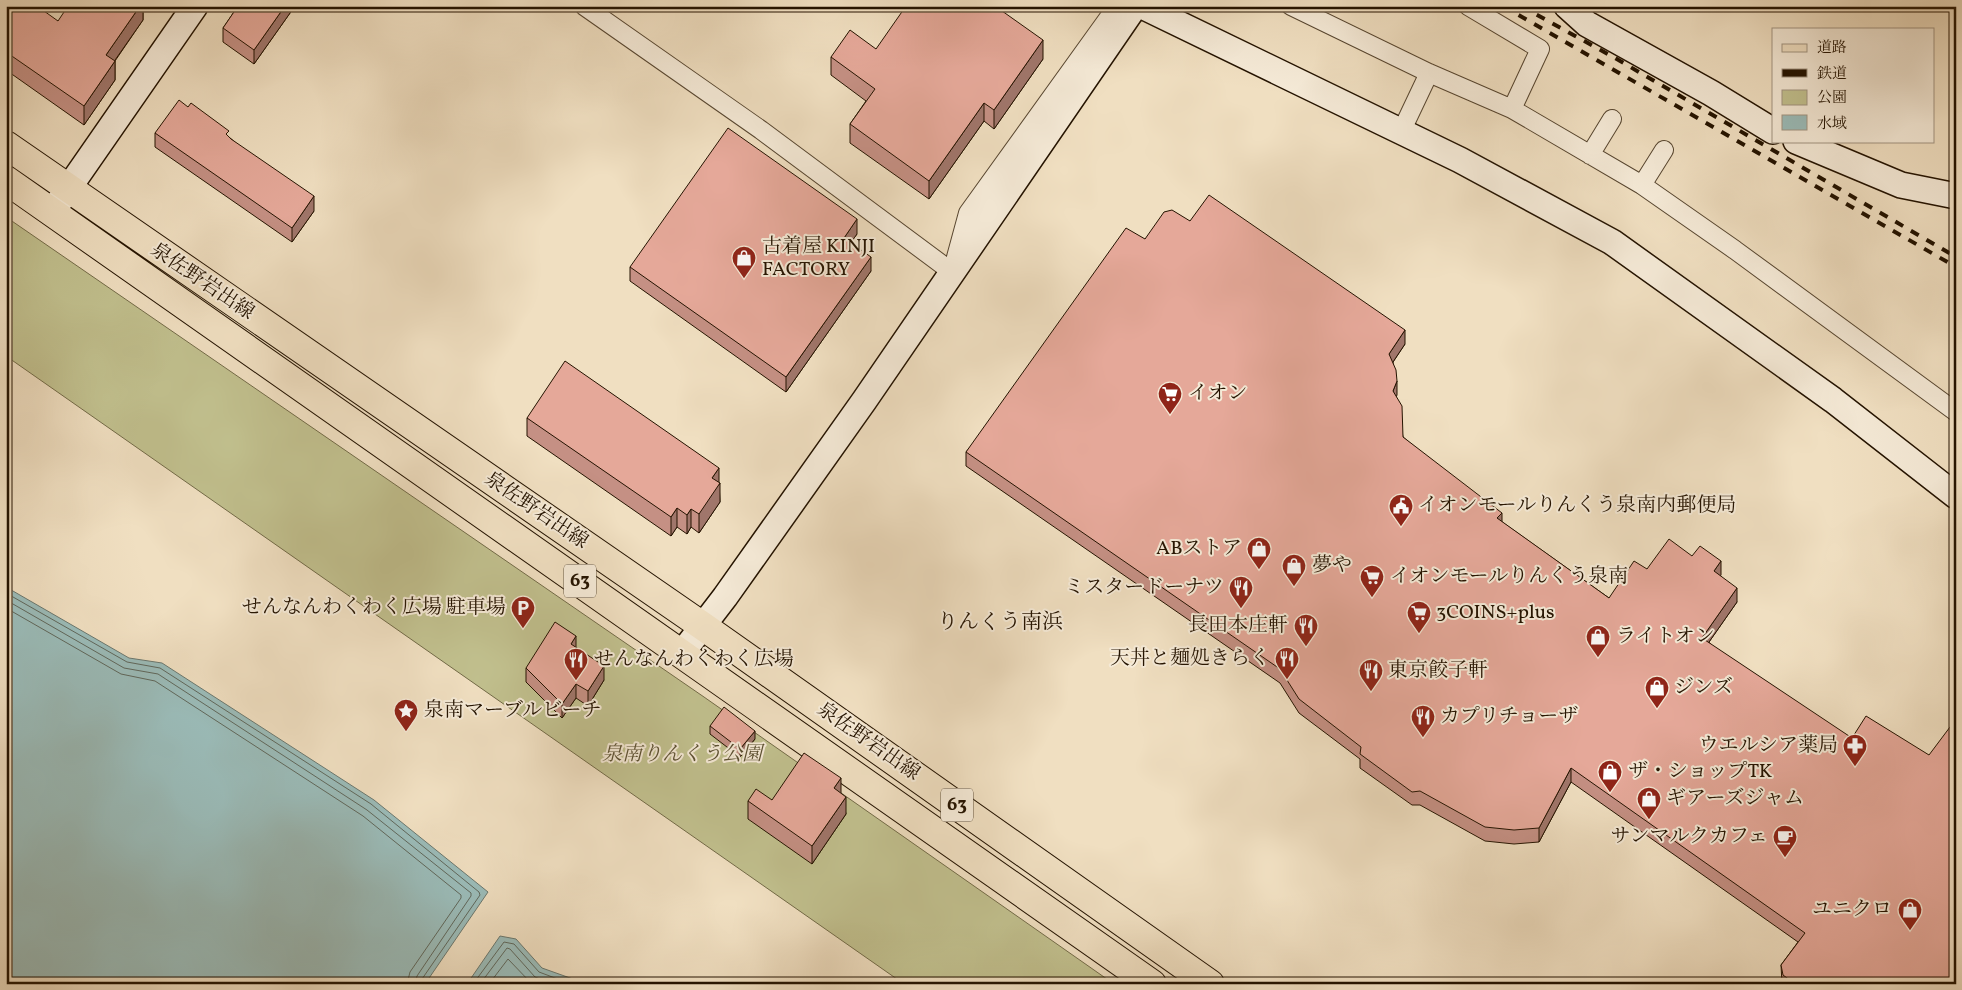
<svg xmlns="http://www.w3.org/2000/svg" width="1962" height="990" font-family="Vollkorn,'Noto Serif JP',serif">
<rect width="100%" height="100%" fill="#f0dfc1"/>
<filter id="stains"><feTurbulence type="fractalNoise" baseFrequency=".004" numOctaves="4"/><feColorMatrix values="0 0 0 0 .2 0 0 0 0 .09 0 0 0 0 .02 0 0 0 .5 -.17"/></filter>
<radialGradient id="worn" r=".72"><stop offset=".6" stop-color="#630" stop-opacity="0"/><stop offset="1" stop-color="#630" stop-opacity=".3"/></radialGradient>
<!-- green -->
<path fill="#c1c08e" stroke="#726a47" d="M6,217l698,480 410,287h-210l-898,-628z"/>
<!-- water -->
<path fill="#9bbcb9" stroke="#6b786f" d="M6,587l123,71 33,5 212,137 114,92 -63,92h-419z
M500,936l16,3 26,29 45,16h-120z"/>
<g fill="none" stroke-linecap="round" stroke-linejoin="round">
<!-- shore -->
<path stroke="#60685c" stroke-width="1" d="M6,593l121,69 33,6 211,136 108,88 1,3 -58,84 -1,5
M6,600l118,68 34,6 209,136 104,83v3l-54,80 -2,8
M6,608l115,66 34,7 208,135 98,79v3l-51,74 -3,12
M473,984l31,-42 10,2 25,28 32,12
M480,984l27,-36 3,1 25,28 17,7
M489,984l19,-25 24,25"/>
<defs>
<path id="street" d="M584,6l177,124 191,142 16,-59 149,-207
M1291,6l138,67 83,36 130,76 93,65 221,162
M1468,6l72,43 -28,60
M1401,132l28,-59
M1590,155l22,-36
M1642,185l22,-35"/>
<path id="secondary" d="M1142,6l318,154 152,82 221,158 123,96
M1567,6l20,18 124,69 62,38
M1796,141l105,44 55,11
M52,212l143,-206
M682,653l43,-56 139,-196 271,-395"/>
<path id="primary" d="M6,145l698,482 506,357
M6,180l1146,804"/>
</defs>
<!-- street casing -->
<use href="#street" stroke="#574630" stroke-width="20"/>
<!-- secondary casing -->
<use href="#secondary" stroke="#241300" stroke-width="28"/>
<!-- primary casing -->
<use href="#primary" stroke="#241300" stroke-width="30"/>
<!-- street -->
<use href="#street" stroke="#f5ead7" stroke-width="18"/>
<!-- secondary -->
<use href="#secondary" stroke="#f5ead7" stroke-width="25"/>
<!-- primary -->
<use href="#primary" stroke="#f0dfc1" stroke-width="28"/>
<!-- rail -->
<path stroke="#241300" stroke-width="4" stroke-dasharray="9 9" stroke-linecap="butt" d="M1503,6l453,261
M1521,6l94,52 341,199"/>
</g>
<!-- wall -->
<path fill="#c59084" stroke="#241300" d="M6,6l52,15 85,-15v14l-28,41v19l-31,45 -78,-55z
M238,6h57l-41,58 -31,-22v-14z
M876,49l167,10 -49,70 -10,-8 -55,78 -79,-56v-19l16,-23 -35,-26v-18z
M155,133l74,4 85,74 -22,31 -137,-95z
M1190,221l215,123 -12,18 3,34 7,41 99,85 107,76 38,-29 74,6 -1,1 17,26 -28,40 247,342h-174l-1,-19 17,-23 -227,-160 -32,60 -25,2 -29,-3 -65,-36h-8l-52,-37v-9l-61,-46 -19,-30 -314,-217v-14l179,-213z
M857,234l-6,8 20,29 -85,121 -156,-111v-14z
M527,418l192,64 1,20 -21,31 -8,-6 -4,7 -10,-7 -6,9 -144,-100z
M576,647l28,33 -16,26 -12,-8 -14,20 -36,-36v-14z
M710,726l45,13 -15,18 -30,-23z
M841,793l5,21 -34,50 -64,-45v-18l24,-1z"/>
<!-- shaded-wall -->
<path fill="#a0766b" stroke="#241300" d="M140,6h3v14l-37,53v-18z
M285,6h10l-41,58v-14z
M1043,40v19l-49,70v-19z
M115,61v19l-31,45v-19z
M984,103v18l-55,78v-18z
M314,196v15l-22,31v-14z
M857,219v15l-13,18v-14z
M871,257v14l-85,121v-15z
M1405,330v14l-16,24v-14z
M1397,381v14l-4,10v-14z
M719,468v17l1,-2v19l-21,31v-19l13,-36z
M677,508v19l-6,9v-19z
M691,509v18l-4,7v-19z
M1502,513v14l-5,-9z
M1721,561v14l-7,10v-14z
M1737,588v14l-35,50v-14z
M576,636v14l-5,-6z
M604,666v14l-16,26v-15z
M576,684v14l-14,20v-14z
M755,731v8l-15,18v-8z
M1571,768v14l-32,60v-14z
M841,778v18l-7,-8z
M846,797v17l-34,50v-18z"/>
<!-- building -->
<path fill="#e5a899" stroke="#241300" d="M6,6h31l21,15 10,-15h72l-34,49 9,6 -31,45 -78,-54z
M238,6h47l-31,44 -31,-22z
M906,6h89l48,34 -49,70 -10,-7 -55,78 -79,-57 25,-35 -44,-32 19,-27 26,19z
M179,100l9,7 3,-4 38,28 -3,3 5,5 83,57 -22,32 -137,-95z
M728,128l129,91 -13,19 27,19 -85,120 -156,-110z
M1209,195l196,135 -16,24 7,16 1,11 -4,10 9,15 1,31 99,76 -5,5 112,80 25,-37 13,8 22,-30 23,17 8,-10 21,15 -7,10 23,17 -35,50 150,100 14,-22 63,39 27,-36v265h-161l-12,-9 -2,-10 24,-32 -234,-165 -32,60 -25,2 -29,-3 -65,-36 -8,1 -52,-38 1,-7 -62,-48 -19,-30 -314,-217 160,-224 19,11 19,-27 8,-2 18,11z
M565,361l154,107 -7,10 8,5 -21,31 -8,-5 -4,6 -10,-7 -6,9 -144,-99z
M555,622l21,14 -5,8 33,22 -16,25 -12,-7 -14,20 -36,-36z
M724,707l31,24 -15,18 -30,-23z
M804,753l37,25 -7,10 12,9 -34,49 -64,-45 8,-12 16,11z"/>
<!-- icons -->
<defs>
<symbol id="shop-pin" viewBox="-11 -11 22 30"><path d="M0 17L-7.5 6A9.5 9.5 0 1 1 7.5 6Z" fill="#8f2418" stroke="#f5ead7"/><path d="M-5-2.5h2.3a2.7 3.5 0 0 1 5.4 0H5L5.5 6h-11ZM-1.5-2.5h3a1.5 2.3 0 0 0-3 0Z" fill="#fff"/></symbol>
<symbol id="supermarket-pin" viewBox="-11 -11 22 30"><path d="M0 17L-7.5 6A9.5 9.5 0 1 1 7.5 6Z" fill="#8f2418" stroke="#f5ead7"/><path d="M-6-5.5h2.5l.6 2H6L4.5 2H-2.5L-4.4-4H-6ZM-1.5 3.2a1.3 1.3 0 1 0 .1 0ZM3 3.2a1.3 1.3 0 1 0 .1 0Z" fill="#fff"/></symbol>
<symbol id="civic-pin" viewBox="-11 -11 22 30"><path d="M0 17L-7.5 6A9.5 9.5 0 1 1 7.5 6Z" fill="#8f2418" stroke="#f5ead7"/><path d="M-.6-6.5H3V-4.5H.6V-3L4-1V1h2V6H-6V1h2V-1L-.6-3ZM-1.2 2.5V6h2.4V2.5Z" fill="#fff"/></symbol>
<symbol id="restaurant-pin" viewBox="-11 -11 22 30"><path d="M0 17L-7.5 6A9.5 9.5 0 1 1 7.5 6Z" fill="#8f2418" stroke="#f5ead7"/><path d="M-5-6h1v4h1v-4h1v4h1v-4h1v5L-1.5 .5V6h-2V.5L-5-1ZM5-6V6H3V1.5H1.5Q1.5-4 5-6Z" fill="#fff"/></symbol>
<symbol id="parking-pin" viewBox="-11 -11 22 30"><path d="M0 17L-7.5 6A9.5 9.5 0 1 1 7.5 6Z" fill="#8f2418" stroke="#f5ead7"/><path d="M-3.5-5.5H1a3.5 3.5 0 0 1 0 7H-1V5.5H-3.5ZM-1-3.4V-.6H.8a1.4 1.4 0 0 0 0-2.8Z" fill="#fff"/></symbol>
<symbol id="sight-pin" viewBox="-11 -11 22 30"><path d="M0 17L-7.5 6A9.5 9.5 0 1 1 7.5 6Z" fill="#8f2418" stroke="#f5ead7"/><path d="M0-6L1.8-2.2L6-1.7L2.9 1.2L3.7 5.4L0 3.3L-3.7 5.4L-2.9 1.2L-6-1.7L-1.8-2.2Z" fill="#fff"/></symbol>
<symbol id="pharmacy-pin" viewBox="-11 -11 22 30"><path d="M0 17L-7.5 6A9.5 9.5 0 1 1 7.5 6Z" fill="#8f2418" stroke="#f5ead7"/><path d="M-2-6h4v4h4v4h-4v4h-4v-4h-4v-4h4Z" fill="#fff"/></symbol>
<symbol id="cafe-pin" viewBox="-11 -11 22 30"><path d="M0 17L-7.5 6A9.5 9.5 0 1 1 7.5 6Z" fill="#8f2418" stroke="#f5ead7"/><path d="M-5.5-4.5H6V0H3Q3 3.5 0 3.5H-2.5Q-5.5 3.5-5.5 0ZM3-3.2v2h1.7v-2ZM-6 4.5H4V6H-6Z" fill="#fff"/></symbol>
</defs>
<g fill-rule="evenodd">
<use href="#shop-pin" x="730" y="244" width="28" height="38"/>
<use href="#supermarket-pin" x="1156" y="380" width="28" height="38"/>
<use href="#civic-pin" x="1387" y="492" width="28" height="38"/>
<use href="#shop-pin" x="1245" y="535" width="28" height="38"/>
<use href="#shop-pin" x="1280" y="552" width="28" height="38"/>
<use href="#supermarket-pin" x="1358" y="563" width="28" height="38"/>
<use href="#restaurant-pin" x="1227" y="574" width="28" height="38"/>
<use href="#parking-pin" x="509" y="594" width="28" height="38"/>
<use href="#supermarket-pin" x="1405" y="599" width="28" height="38"/>
<use href="#restaurant-pin" x="1292" y="612" width="28" height="38"/>
<use href="#shop-pin" x="1584" y="623" width="28" height="38"/>
<use href="#restaurant-pin" x="1273" y="645" width="28" height="38"/>
<use href="#restaurant-pin" x="562" y="646" width="28" height="38"/>
<use href="#restaurant-pin" x="1357" y="657" width="28" height="38"/>
<use href="#shop-pin" x="1643" y="674" width="28" height="38"/>
<use href="#sight-pin" x="392" y="697" width="28" height="38"/>
<use href="#restaurant-pin" x="1409" y="703" width="28" height="38"/>
<use href="#pharmacy-pin" x="1841" y="732" width="28" height="38"/>
<use href="#shop-pin" x="1596" y="758" width="28" height="38"/>
<use href="#shop-pin" x="1635" y="785" width="28" height="38"/>
<use href="#cafe-pin" x="1771" y="823" width="28" height="38"/>
<use href="#shop-pin" x="1896" y="896" width="28" height="38"/>
</g>
<g text-anchor="middle" dominant-baseline="central" stroke-width="4" stroke-linejoin="round" paint-order="stroke">
<!-- shield labels -->
<g fill="#f5ead7" stroke="#635440" stroke-width="1">
<rect x="564" y="564.5" width="32" height="33" rx="4"/>
<rect x="941" y="788.5" width="32" height="33" rx="4"/>
</g>
<g font-size="19" font-weight="bold" fill="#241300">
<text x="580" y="581">63</text>
<text x="957" y="805">63</text>
</g>
<!-- poi labels -->
<g font-size="20" fill="#241300" stroke="#f5ead7" text-anchor="start">
<text x="762" y="247">古着屋 KINJI<tspan x="762" dy="23">FACTORY</tspan></text>
<text x="1188" y="394">イオン</text>
<text x="1418" y="506">イオンモールりんくう泉南内郵便局</text>
<text x="1242" y="549" text-anchor="end">ABストア</text>
<text x="1312" y="566">夢や</text>
<text x="1390" y="577">イオンモールりんくう泉南</text>
<text x="1224" y="588" text-anchor="end">ミスタードーナツ</text>
<text x="506" y="608" text-anchor="end">せんなんわくわく広場 駐車場</text>
<text x="1436" y="613">3COINS+plus</text>
<text x="1288" y="626" text-anchor="end">長田本庄軒</text>
<text x="1616" y="637">ライトオン</text>
<text x="1270" y="659" text-anchor="end">天丼と麺処きらく</text>
<text x="594" y="660">せんなんわくわく広場</text>
<text x="1388" y="671">東京餃子軒</text>
<text x="1674" y="688">ジンズ</text>
<text x="424" y="711">泉南マーブルビーチ</text>
<text x="1440" y="717">カプリチョーザ</text>
<text x="1838" y="746" text-anchor="end">ウエルシア薬局</text>
<text x="1628" y="772">ザ・ショップTK</text>
<text x="1666" y="799">ギアーズジャム</text>
<text x="1768" y="837" text-anchor="end">サンマルクカフェ</text>
<text x="1892" y="910" text-anchor="end">ユニクロ</text>
</g>
<!-- street labels -->
<g font-size="20" fill="#241300" stroke="#f5ead7">
<text transform="translate(202 282) rotate(34)">泉佐野岩出線</text>
<text transform="translate(536 511) rotate(34)">泉佐野岩出線</text>
<text transform="translate(868 742) rotate(35)">泉佐野岩出線</text>
</g>
<!-- park labels -->
<g font-size="20" font-style="italic" fill="#5b5032" stroke="#f5ead7">
<text x="682" y="755">泉南りんくう公園</text>
</g>
<!-- neighbourhood labels -->
<g font-size="21" fill="#241300" stroke="#f5ead7">
<text x="1000" y="622">りんくう南浜</text>
</g>
</g>
<!-- margin -->
<rect width="1962" height="990" fill="none" stroke="#f0dfc1" stroke-width="25"/>
<rect x="8" y="8" width="1947" height="975" fill="none" stroke="#241300" stroke-width="2.5"/>
<rect x="12" y="12" width="1937" height="965" fill="none" stroke="#241300"/>
<!-- legend -->
<rect x="1772" y="28" width="162" height="115" fill="#f5ead7" stroke="#a19481"/>
<rect x="1782" y="44" width="25" height="8" fill="#f0dfc1" stroke="#a19481"/>
<text x="1817" y="52" font-size="15" fill="#241300">道路</text>
<rect x="1782" y="69" width="25" height="8" fill="#241300" stroke="#a19481"/>
<text x="1817" y="78" font-size="15" fill="#241300">鉄道</text>
<rect x="1782" y="90" width="25" height="15" fill="#c1c08e" stroke="#a19481"/>
<text x="1817" y="102" font-size="15" fill="#241300">公園</text>
<rect x="1782" y="115" width="25" height="15" fill="#9bbcb9" stroke="#a19481"/>
<text x="1817" y="128" font-size="15" fill="#241300">水域</text>
<rect width="100%" height="100%" filter="url(#stains)"/>
<rect width="100%" height="100%" fill="url(#worn)"/>
</svg>
